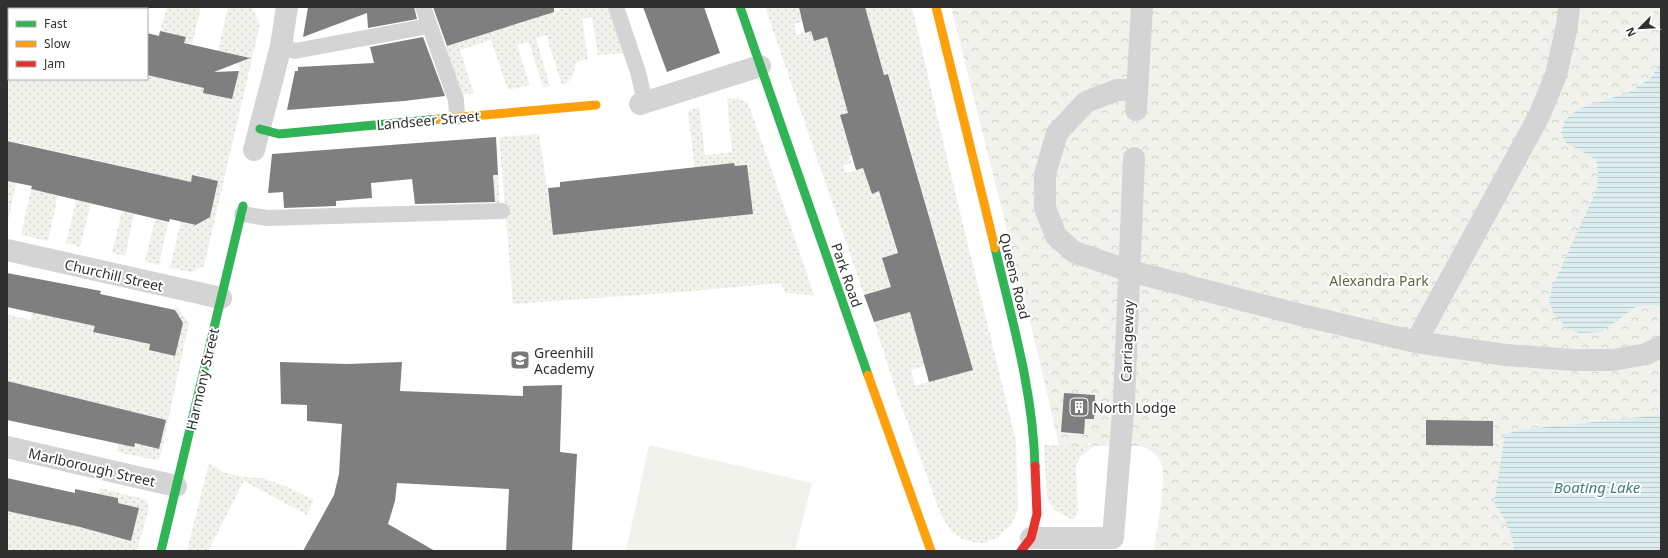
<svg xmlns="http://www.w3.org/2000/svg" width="1668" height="558" font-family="'Noto Sans',sans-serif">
<defs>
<pattern id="grass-dots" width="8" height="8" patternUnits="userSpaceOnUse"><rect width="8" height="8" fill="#f2f2ec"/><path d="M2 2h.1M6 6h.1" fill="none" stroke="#d0d0cb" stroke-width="1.8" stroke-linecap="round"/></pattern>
<pattern id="park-crowns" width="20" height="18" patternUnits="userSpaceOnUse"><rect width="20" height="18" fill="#f2f2ec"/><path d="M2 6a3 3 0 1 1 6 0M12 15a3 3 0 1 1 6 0" fill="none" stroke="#d0d0cb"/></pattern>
<pattern id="water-rules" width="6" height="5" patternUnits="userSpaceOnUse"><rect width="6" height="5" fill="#dbedee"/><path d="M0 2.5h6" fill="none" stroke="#bccccc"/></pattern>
</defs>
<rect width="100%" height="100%" fill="#fff"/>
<!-- grass -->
<path fill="url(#grass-dots)" d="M167,7h34l-9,37 -8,-2 1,-5 -25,-6z
M228,7h24l8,17 -56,242 -13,6 -21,-4 11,-47 15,4 14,-8 8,-36 -26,-5 -1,6 -184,-42v-89l2,1v27h138v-4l44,10 15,-4 -2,12 28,6 8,-31 -11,-15 -11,-2z
M429,7h3l13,40 122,-40h43l15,46 -27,2 -6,-38 -10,2 6,40 -12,3c-1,10 -3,20 -14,23l-16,-50 -10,3 14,48 -7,1 -14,-45 -12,3 13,40 -22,5 -17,-50 -31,10 14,43 -14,2z
M765,7h96l-67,17 3,11 14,-4 3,10 13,-4 21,76 -8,2 6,23 7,-1 9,15 -13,4 2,7 -8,3 3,7 26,-8 -6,13 6,15 8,-2 17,62 -15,5 5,16 24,22 14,70 -14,4 4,16 58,-17 -84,-295 -5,1 -19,-68h47l38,164 66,270 2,68 -6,15 -14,13 -14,6 -12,-1 -10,-3 -10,-7 -11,-17 -45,-124 -22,-69 22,-6 -9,-28 -23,7z
M737,98l11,5 25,71 41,121 -29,-2 -4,-10 -100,9 -168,12 -14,-167 40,-3 15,101 199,-21 -19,-51 -28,3 -11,5 -7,-60 11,-4 6,48 27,-3 -5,-53z
M493,175h5l2,32 -5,-3z
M7,181l9,2 -9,43z
M31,189l27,6 -10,46 -27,-6z
M76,200l15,3 -11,44 -14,-4z
M122,211l12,3 -9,42 -13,-3z
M155,219l13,4 -9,42 -14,-4z
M176,306l13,17 -29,135 -4,2 -39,-8 2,-9h16l30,-23 -158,-39v-67l24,6 2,-8 62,14 -2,6 43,10 3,-8 13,3 -3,13 25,6 9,-33 -8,-13z
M1044,445l50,1 -14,11 -4,9 2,48 -5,6 -19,-10 -7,-12z
M209,463l14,9 20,5 19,1 26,9 26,13 -7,15 -63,-34 -36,70h-21z
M100,488l44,11 4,3 1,6 -12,43h-130v-40l73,16 51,14 8,-33 -21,-5v-5l-19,-4z"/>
<!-- park -->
<path fill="url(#park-crowns)" d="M951,7h710v544h-507c2,-20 12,-66 8,-85 -3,-11 -12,-17 -22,-20h-81l-21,-92z"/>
<!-- pitch -->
<path fill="#f2f2ec" d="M649,445l163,38 -17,68h-169z"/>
<!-- water -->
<path fill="url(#water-rules)" d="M1661,58v248l-9,-1 -15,1 -36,26 -21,1 -12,-4 -14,-15 -5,-13 4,-16 44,-96 1,-15 -2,-15 -30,-16 -5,-11 4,-12 13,-11 52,-17 22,-15 8,-14z
M1661,415v136h-147c-1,-18 -9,-33 -20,-47l11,-70 15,-4z"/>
<!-- building -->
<path fill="#7f7f7f" d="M308,7h106l3,12 -49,9 -1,-15 -64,24z
M433,7h121v5l-107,34z
M643,7h61l16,46 -53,19z
M799,7h66l19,68 4,-1 85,296 -44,12 -19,-70 -36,10 -10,-27 27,-8 -9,-29 16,-5 -19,-62 -7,3 -9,-26 -7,2 -16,-55 8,-2 -21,-76 -13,4 -3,-10 -6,2z
M160,31l26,6 -2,6 66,15 -36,14 25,-1 -7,28 -29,-6 1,-5 -57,-13v-42l12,3z
M423,37l22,59 -41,5 -117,9 8,-39h3v-4l76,-4 -4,-16z
M496,137l2,38h-5l2,27 -80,2 -3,-25 -41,4 1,15 -36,3v5l-52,2 -1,-16 -15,1 4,-39z
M7,141l184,41 1,-7 26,6 -8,36 -14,8 -26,-6 -1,3 -138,-33 1,-3 -25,-5z
M734,163l1,3 12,-1 6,49 -200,21 -5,-47 12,-1v-5z
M7,273l94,18 -1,3 75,16 8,13 -8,33 -26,-6 1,-6 -57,-12 2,-6 -88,-19z
M280,362l67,2 55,-2 -2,29 123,5v-10l39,-1 -2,67 17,2 -5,97h-66l3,-62 -112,-6 -2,18 -7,23 47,27h-132l31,-56 5,-21 3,-50 -35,-3v-16l-26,-1z
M7,381l159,39 -7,29 -24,-6 -1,4 -127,-27z
M1064,393l31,2 -1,24h-9l-1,15 -23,-2z
M1426,420l67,1v25l-67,-1z
M7,478l68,15v-4l43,9v5l21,5 -8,33 -51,-14 -73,-16z"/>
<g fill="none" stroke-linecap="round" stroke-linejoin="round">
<!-- lane -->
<path stroke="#d4d4d4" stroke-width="16" d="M423,7l33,93 1,17
M616,7l22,65 7,30
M281,46l14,5 134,-25
M242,214l25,4 235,-7"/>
<!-- street -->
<path stroke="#d4d4d4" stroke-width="22" d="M1137,90h-20l-31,12 -29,31 -12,41v34l11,28 18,16 56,19 171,44 115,27 90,13 68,5h39l33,-6 15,-7
M640,104l120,-38
M1136,110l6,-103
M254,150l27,-104 6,-39
M7,250l214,48
M1416,342l123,-226 17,-41 11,-49 2,-19
M7,447l169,39
M1031,538h82l11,-137 10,-243"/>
<!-- fast -->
<path stroke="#30b455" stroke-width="9" d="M740,7l128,368
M260,129l19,5 160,-15
M995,248c17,72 38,143 40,218
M161,551l82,-345"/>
<!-- slow -->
<path stroke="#ff9f0a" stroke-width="9" d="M936,7l59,241
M439,119l157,-14
M868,375l63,176"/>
<!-- jam -->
<path stroke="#e5322d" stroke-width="9" d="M1021,551l10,-13 6,-24 -2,-48"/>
</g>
<!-- icons -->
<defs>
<symbol id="school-square" viewBox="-11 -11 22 22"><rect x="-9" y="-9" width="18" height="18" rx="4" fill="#787878" stroke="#fff"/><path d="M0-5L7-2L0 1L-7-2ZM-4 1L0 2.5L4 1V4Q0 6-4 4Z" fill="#fff"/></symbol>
<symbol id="building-square" viewBox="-11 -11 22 22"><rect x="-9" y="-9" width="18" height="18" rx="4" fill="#787878" stroke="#fff"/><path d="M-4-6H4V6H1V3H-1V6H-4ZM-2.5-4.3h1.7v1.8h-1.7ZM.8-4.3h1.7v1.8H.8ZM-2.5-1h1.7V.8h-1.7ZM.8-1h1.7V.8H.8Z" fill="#fff"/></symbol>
</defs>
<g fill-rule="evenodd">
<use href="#school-square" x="509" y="349" width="22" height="22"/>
<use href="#building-square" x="1068" y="396" width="22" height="22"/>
</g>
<g text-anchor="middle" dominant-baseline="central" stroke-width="4" stroke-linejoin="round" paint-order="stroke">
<!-- street labels -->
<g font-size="14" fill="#303030" stroke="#fff">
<text transform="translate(428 120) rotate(-5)">Landseer Street</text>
<text transform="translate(114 275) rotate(13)">Churchill Street</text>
<text transform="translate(847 275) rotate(71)">Park Road</text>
<text transform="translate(1015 276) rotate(76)">Queens Road</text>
<text transform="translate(1127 341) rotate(-88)">Carriageway</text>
<text transform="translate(202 379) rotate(-77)">Harmony Street</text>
<text transform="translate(92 467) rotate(13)">Marlborough Street</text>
</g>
<!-- park labels -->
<g font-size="14" fill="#606742" stroke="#fff">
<text x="1379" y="280">Alexandra Park</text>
</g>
<!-- poi labels -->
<g font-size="14" fill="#303030" stroke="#fff" text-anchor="start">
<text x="534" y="352">Greenhill<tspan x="534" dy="16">Academy</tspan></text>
<text x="1093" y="407">North Lodge</text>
</g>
<!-- water labels -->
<g font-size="15" font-style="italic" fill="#448084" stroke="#fff">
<text x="1597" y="487">Boating Lake</text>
</g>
</g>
<!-- border -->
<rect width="1668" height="558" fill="none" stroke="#303030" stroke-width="16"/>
<!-- legend -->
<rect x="8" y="8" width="140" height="72" fill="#ffffff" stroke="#acacac"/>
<rect x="16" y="21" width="20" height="6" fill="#30b455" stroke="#acacac"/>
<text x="44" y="28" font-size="12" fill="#303030">Fast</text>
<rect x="16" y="41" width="20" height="6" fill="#ff9f0a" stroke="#acacac"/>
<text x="44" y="48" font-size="12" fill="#303030">Slow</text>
<rect x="16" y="61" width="20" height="6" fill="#e5322d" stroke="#acacac"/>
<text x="44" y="68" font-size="12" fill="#303030">Jam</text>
<!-- north arrow -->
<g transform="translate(1640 28) rotate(246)" stroke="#ffffff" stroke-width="3" paint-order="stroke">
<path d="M0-3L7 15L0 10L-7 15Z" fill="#303030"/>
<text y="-6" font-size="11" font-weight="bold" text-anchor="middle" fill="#303030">N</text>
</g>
</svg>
